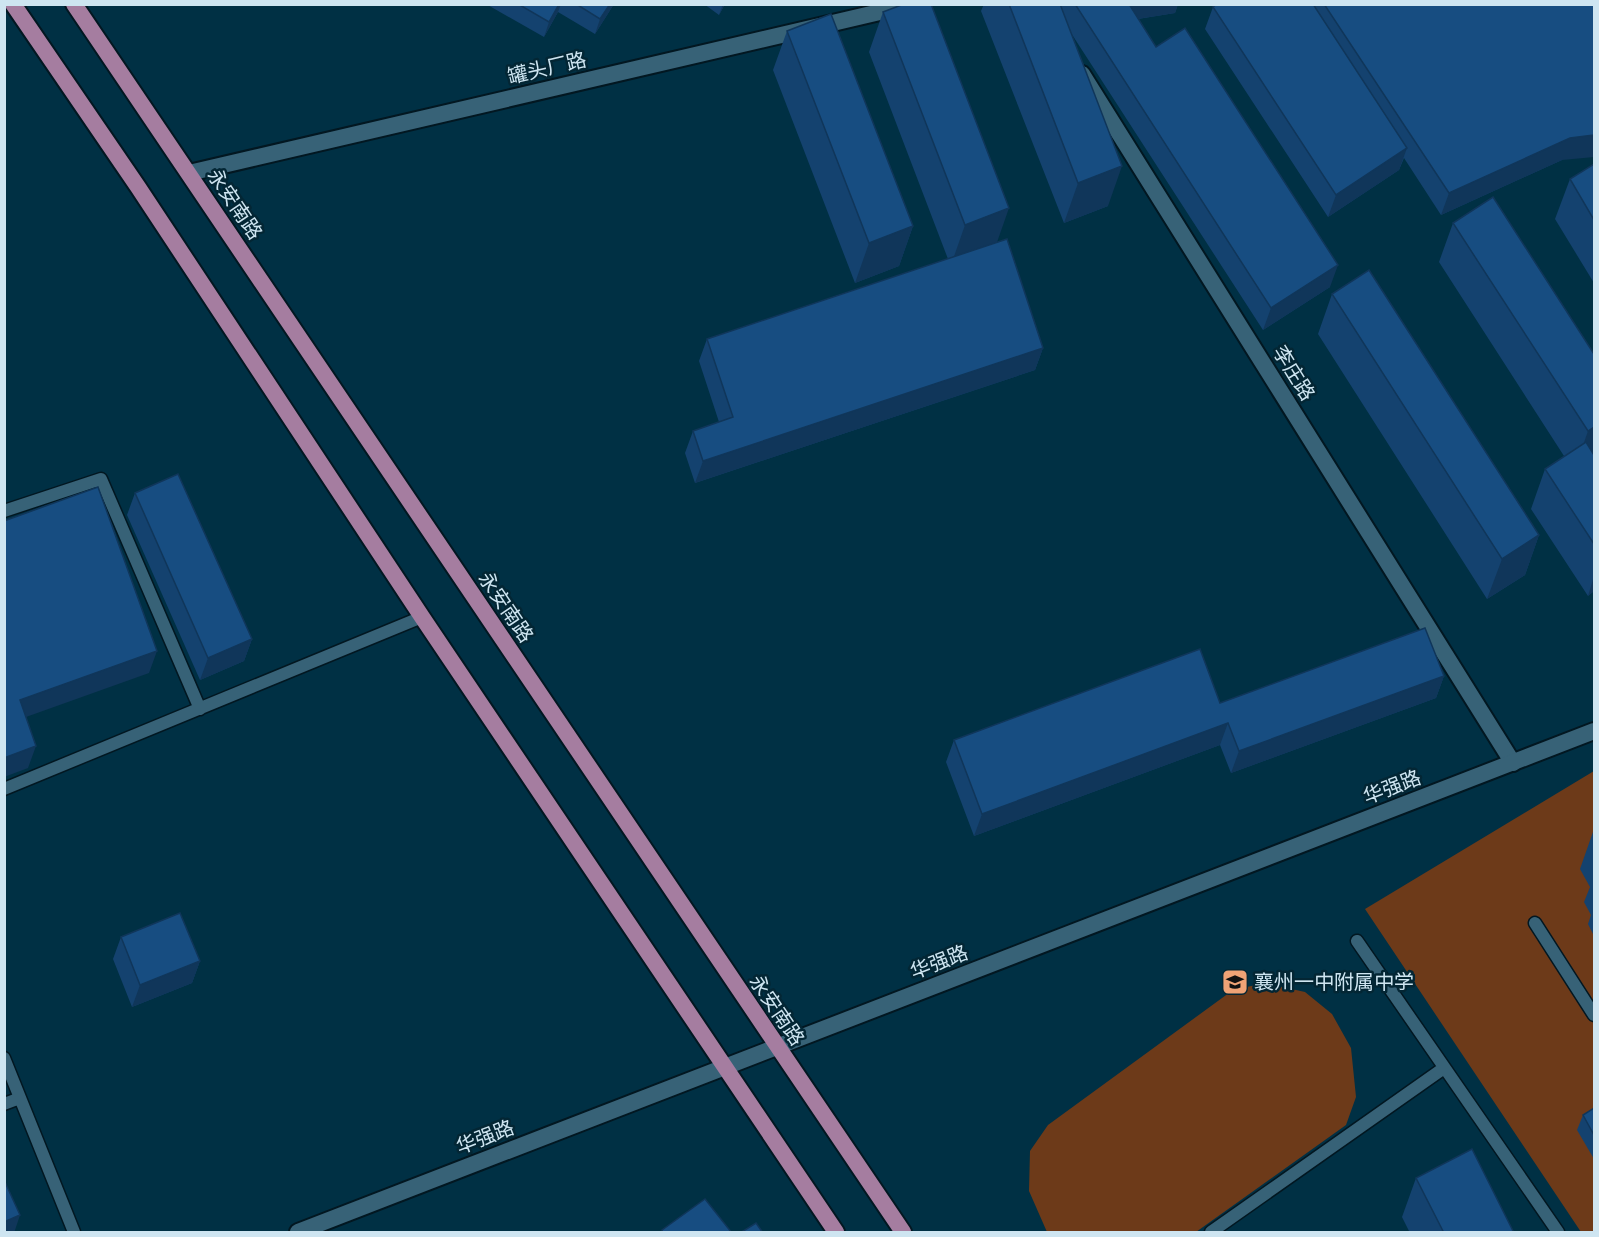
<svg xmlns="http://www.w3.org/2000/svg" width="1599" height="1237" font-family="Helvetica,'Noto Sans SC',sans-serif">
<rect width="100%" height="100%" fill="#003044"/>
<!-- green -->
<path fill="#6d3a19" d="M1594,771v461h-13l-216,-323z
M1265,983l40,9 27,22 19,34 5,49 -10,28 -150,107h-149l-18,-41 1,-40 18,-26 185,-135z"/>
<g fill="none" stroke-linecap="round" stroke-linejoin="round">
<defs>
<path id="service" d="M4,511l97,-32 99,230
M4,789l418,-172
M1535,923l59,92
M1357,941l201,291
M4,1058l70,174
M4,1104l16,-6
M1211,1232l233,-164"/>
<path id="minor" d="M1082,74l431,689
M189,173l725,-169"/>
<path id="tertiary" d="M298,1232l1296,-501"/>
<path id="primary" d="M13,4l125,183 284,430 414,615
M74,4l829,1228"/>
</defs>
<!-- service casing -->
<use href="#service" stroke="#021721" stroke-width="15"/>
<!-- minor casing -->
<use href="#minor" stroke="#021721" stroke-width="20"/>
<!-- tertiary casing -->
<use href="#tertiary" stroke="#021721" stroke-width="20"/>
<!-- primary casing -->
<use href="#primary" stroke="#021721" stroke-width="20"/>
<!-- service -->
<use href="#service" stroke="#376277" stroke-width="12"/>
<!-- minor -->
<use href="#minor" stroke="#376277" stroke-width="16"/>
<!-- tertiary -->
<use href="#tertiary" stroke="#376277" stroke-width="16"/>
<!-- primary -->
<use href="#primary" stroke="#a57da0" stroke-width="16"/>
</g>
<!-- wall -->
<path fill="#14426f" d="M486,4h128l-19,30 -37,-22 -14,25z
M704,4h21l-6,11z
M984,4h194l-3,9 -37,6 18,28 174,240 -67,43 -192,-297 37,173 -44,17 -83,-212z
M1217,4h377l-32,156 -121,55 -37,-57 -5,12 -71,47 -123,-188 8,-22z
M883,12l114,231 46,105 -8,22 -340,113 -10,-30 8,-22 26,-9 -20,-61 8,-22 241,-80 -79,-207z
M787,31l126,195 -14,40 -44,17 -82,-213z
M1594,164v119l-39,-64 15,-40z
M1453,223l141,131v237l-6,5 -57,-87 14,-40 19,-13 -125,-194z
M1332,294l207,241 -14,40 -38,24 -169,-265z
M135,493l117,146 -8,22 -44,19 -73,-165z
M1444,676l-8,22 -205,75 -11,-28 -246,91 -28,-74 8,-22 266,-37z
M1594,829v107l-6,-12 3,-9 -7,-13 6,-15 -10,-18z
M121,937l79,24 -8,22 -60,24 -19,-48z
M1594,1108v51l-17,-29 6,-15z
M1416,1178l98,55h-104l-8,-16z"/>
<!-- shaded-wall -->
<path fill="#10365a" d="M559,4h2l-3,8 -14,25 5,-15z
M610,4h4l-19,30 5,-15z
M723,4h2l-6,11z
M1124,4h54l-3,9 -57,9z
M1594,135v22l-32,3 -121,55 8,-22 121,-55z
M1407,148l-8,22 -71,47 8,-22z
M1122,166l-14,40 -44,17 14,-40z
M1009,208l-14,40 -44,17 14,-40z
M913,226l-14,40 -44,17 14,-40z
M1338,265l-8,22 -67,43 8,-22z
M1043,348l-8,22 -340,113 8,-22z
M1594,427v30l-20,14 14,-40z
M1539,535l-14,40 -38,24 15,-40z
M1594,576v15l-6,5z
M252,639l-8,22 -44,19 8,-22z
M157,651l-8,22 -137,49 8,-22z
M1444,676l-8,22 -205,75 8,-22z
M1228,723l-8,22 -246,91 8,-22z
M36,746l-8,22 -24,9v-19z
M200,961l-8,22 -60,24 8,-22z
M20,1215l-6,18h-10v-11z"/>
<!-- building -->
<path fill="#174d81" stroke="#10365a" stroke-width="1.5" d="M518,4h41l-10,18z
M576,4h34l-10,15z
M904,4h27l78,204 -44,17 -82,-213z
M1009,4h51l62,162 -44,17z
M1075,4h54l27,43 29,-19 153,237 -67,43z
M1217,4h96l94,144 -71,47 -123,-188z
M1324,4h270v131l-24,3 -121,55z
M831,14l82,212 -44,17 -82,-212z
M1594,164v56l-24,-41z
M1493,197l101,157v73l-6,4 -135,-208z
M1007,239l36,109 -340,113 -10,-30 40,-14 -26,-78z
M1369,270l170,265 -37,24 -170,-265z
M1586,442l8,13v89l-49,-75z
M178,474l74,165 -44,19 -73,-165z
M98,487l59,164 -137,49 16,46 -32,12v-237z
M1425,628l19,48 -205,75 -11,-28 -246,91 -28,-74 246,-91 20,54z
M180,913l20,48 -60,24 -19,-48z
M1594,1108v27l-11,-20z
M1472,1149l42,84h-70l-28,-55z
M4,1180l16,35 -16,7z
M705,1199l27,34h-69l-1,-3z
M756,1223l7,10h-23z"/>
<!-- icons -->
<defs>
<symbol id="school-square" viewBox="-11 -11 22 22"><rect x="-9" y="-9" width="18" height="18" rx="4" fill="#efa376" stroke="#032634"/><path d="M0-5L7-2L0 1L-7-2ZM-4 1L0 2.5L4 1V4Q0 6-4 4Z" fill="#111"/></symbol>
</defs>
<g fill-rule="evenodd">
<use href="#school-square" x="1220" y="967" width="30" height="30"/>
</g>
<g text-anchor="middle" dominant-baseline="central" stroke-width="5" stroke-linejoin="round" paint-order="stroke">
<!-- street labels -->
<g font-size="20" fill="#cee5f1" stroke="#032634">
<text transform="translate(547 68) rotate(-13)">罐头厂路</text>
<text transform="translate(235 204) rotate(56)">永安南路</text>
<text transform="translate(1294 373) rotate(58)">李庄路</text>
<text transform="translate(506 607) rotate(56)">永安南路</text>
<text transform="translate(1392 787) rotate(-21)">华强路</text>
<text transform="translate(939 962) rotate(-21)">华强路</text>
<text transform="translate(777 1010) rotate(56)">永安南路</text>
<text transform="translate(485 1137) rotate(-21)">华强路</text>
</g>
<!-- poi labels -->
<g font-size="20" fill="#cee5f1" stroke="#032634" text-anchor="start">
<text x="1254" y="982">襄州一中附属中学</text>
</g>
</g>
<!-- border -->
<rect width="1599" height="1237" fill="none" stroke="#cee5f1" stroke-width="12"/>
</svg>
